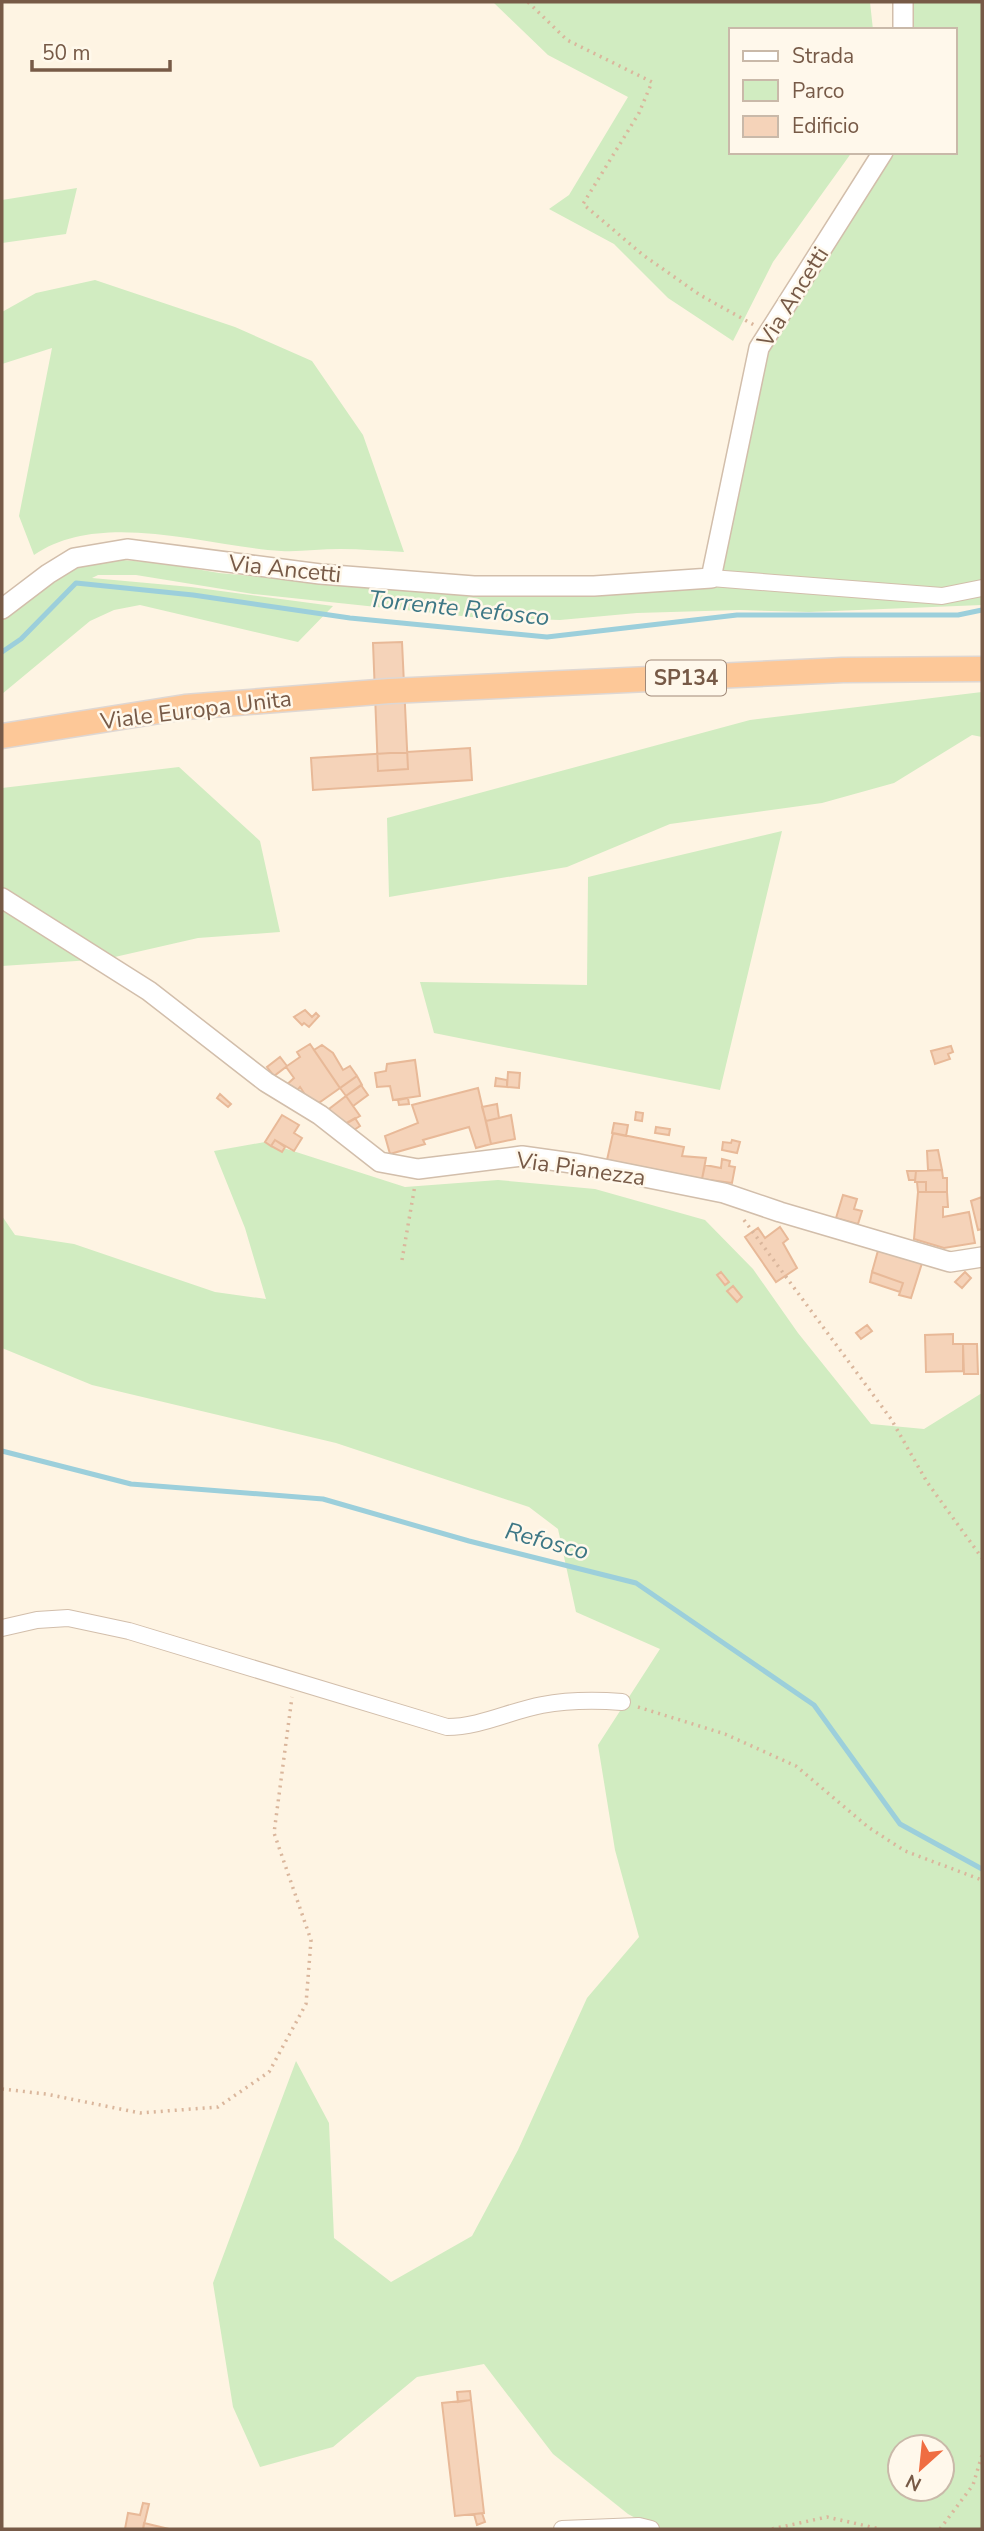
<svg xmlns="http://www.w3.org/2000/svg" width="984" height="2531" font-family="'Nunito Sans',sans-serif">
<rect width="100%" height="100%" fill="#fef4e3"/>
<!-- green -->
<path fill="#d1ecc1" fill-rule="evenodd" d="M493,2h377l3,28h-143v122h122l-79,110 -40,79 -65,-43 -54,-54 -65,-35 20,-14 59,-98 -80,-42z
M898,2h84v603l-173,7 -70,-2 -102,3 -77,7 -89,-3 -218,-23 -117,-19h-38l-6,3 99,9 142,19 -35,36 -158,-37 -26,5 -24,11 -88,73v-78l78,-53 32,-4 55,5 52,9 63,6 422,1 55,-228 126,-200h69v-122h-53z
M77,188l-11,46 -64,9v-43z
M95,280l140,47 77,34 51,74 41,117c-21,-1 -43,-3 -64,-3 -20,0 -40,3 -59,2 -75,-5 -181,-42 -247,4l-15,-39 33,-168 -50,16v-52l34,-19z
M982,692v45l-10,-2 -78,48 -72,20 -152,21 -103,43 -178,30 -2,-79 363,-98z
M179,767l81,74 20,91 -82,6 -92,21 -104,7v-178z
M782,831l-62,259 -286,-57 -14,-51 167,3 1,-108z
M265,1142l140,45 93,-7 97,9 110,31 48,49 45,64 73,91 53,5 58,-36v1136h-326l-28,-15 -75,-60 -69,-90 -67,13 -84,70 -73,20 -27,-60 -20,-124 83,-222 33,62 5,115 57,44 81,-46 46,-86 69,-152 52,-61 -24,-87 -17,-105 62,-96 -84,-37 -18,-83 -29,-22 -193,-64 -244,-58 -90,-37v-132l13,19 59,9 141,48 51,7 -21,-71 -31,-77zM900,2447h42v42h-42z"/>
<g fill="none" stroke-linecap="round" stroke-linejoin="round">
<!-- stream -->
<path stroke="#9ccfdb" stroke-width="5" d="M2,652l19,-13 55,-56 117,12 157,23 197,19 190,-22h221l24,-5
M2,1451l129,33 192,15 146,42 167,42 178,122 86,119 82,45"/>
</g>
<!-- building -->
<path fill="#f5d3b9" stroke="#e8b998" stroke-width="2" d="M402,642l6,127 -30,2 -5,-128z
M470,748l2,32 -159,10 -2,-32z
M305,1010l7,7 4,-4 3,3 -10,11 -5,-4 -2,2 -8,-8z
M310,1044l30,44 -27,19 -13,-20 -8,10 -9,-9 11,-10 -8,-11 -12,9 -7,-9 13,-10 7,9 13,-9 -3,-5z
M322,1045l11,8 10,17 7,-4 7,10 -17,12 -26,-38z
M951,1046l2,6 -5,2 2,5 -15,5 -4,-13z
M415,1060l5,36 -27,4 -3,-14 -13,1 -2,-14 11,-2 1,-7z
M508,1072l12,1 -1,15 -12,-1z
M357,1076l5,9 -16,11 -6,-8z
M496,1078l11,2v7l-12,-1z
M361,1085l7,10 -15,11 -7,-10z
M478,1088l13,56 -15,4 -7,-21 -46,13 2,4 -35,10 -5,-18 33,-13 -6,-18z
M220,1094l11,10 -3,3 -11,-9z
M346,1096l14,20 -18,10 -13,-17z
M408,1098l1,6 -10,1 -1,-5z
M497,1104l2,14 -13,3 -4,-14z
M636,1112l7,1 -1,8 -7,-1z
M282,1115l17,10 -5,8 8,5 -8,13 -19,-11 -4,6 -6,-4z
M511,1115l4,24 -24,5 -5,-23z
M355,1118l5,8 -9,6 -8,-7z
M614,1123l14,2 -2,11 -14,-3z
M656,1127l14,2 -1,6 -14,-2z
M613,1133l71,14 -2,9 24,2 -4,21 -95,-19z
M275,1140l10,7 -3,5 -11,-6z
M732,1140l8,2 -3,11 -15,-3 1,-8 8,1z
M938,1150l4,20h-14l-1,-19z
M722,1159l8,2 -1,5 6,1 -3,16 -30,-4 3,-14 16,3z
M942,1170l1,8h4v14h-21v-10h-11l1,-11z
M907,1171h9l-1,9h-6z
M917,1182h9v10h-8z
M918,1192h29l1,15h-5v10l26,-5 6,31 -31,5 -30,-9z
M843,1195l14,4 -3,10 8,2 -4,13 -22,-6z
M982,1197v32l-4,1 -7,-29z
M780,1227l8,12 -5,4 14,25 -21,14 -31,-45 13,-9 7,10z
M879,1247l44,13 -12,38 -12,-3 4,-12 -31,-11z
M721,1272l8,10 -4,3 -8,-10z
M872,1272l31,11 -3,9 -30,-10z
M965,1272l6,6 -9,10 -7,-6z
M733,1286l9,11 -5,5 -10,-11z
M867,1325l5,6 -11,8 -5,-6z
M953,1334v10h10v27l-37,1 -1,-37z
M963,1344h14l1,30h-14z
M470,2391l1,9 -13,2 -1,-10z
M471,2400l13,113 -29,3 -13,-113z
M143,2503l6,1 -6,25h-18l3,-16 12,2z
M482,2513l3,9 -8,3 -3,-11z
M144,2523l25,6h-26z"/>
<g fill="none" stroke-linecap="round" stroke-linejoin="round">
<defs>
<path id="minor" d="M711,578l231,18 40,-8
M2,1628l35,-8 31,-2 61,13 318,96c33,0 63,-16 95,-22 27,-5 52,-5 80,-3
M562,2529l77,-3 12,3"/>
<path id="tertiary" d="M903,30v-28
M2,609l46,-35 26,-16 53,-9 193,25 154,12h120l117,-8 48,-230 124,-196
M2,898l147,93 117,91 54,33 60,47 38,7 104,-13 57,8 145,29 56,19 170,50 32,-5"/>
<path id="trunk" d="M2,736l183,-29 205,-16 453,-21 139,-1"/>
</defs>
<!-- minor casing -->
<use href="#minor" stroke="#d2beab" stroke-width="18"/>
<!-- tertiary casing -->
<use href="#tertiary" stroke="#d2beab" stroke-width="22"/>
<!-- trunk casing -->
<use href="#trunk" stroke="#ded7d3" stroke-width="27"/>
<!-- path -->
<path stroke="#dab69c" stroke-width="3.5" stroke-dasharray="2 5" stroke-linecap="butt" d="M528,2l39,38 85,42 -13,31 -56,91 60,51 57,40 54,30
M744,1220l147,199 36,63 55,76
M402,1260l13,-75
M638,1707l87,27 71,32 72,61 37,24 77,29
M2,2089l44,5 94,19 78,-6 51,-35 37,-68 5,-64 -37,-107 18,-136
M772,2529l55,-12 53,12
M940,2529l33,-44 9,-30"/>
<!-- minor -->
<use href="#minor" stroke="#fff" stroke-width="16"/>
<!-- tertiary -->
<use href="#tertiary" stroke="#fff" stroke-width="19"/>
<!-- trunk -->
<use href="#trunk" stroke="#fdc898" stroke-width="24"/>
</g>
<g text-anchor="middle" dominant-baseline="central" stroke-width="5" stroke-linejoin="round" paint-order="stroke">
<!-- shield labels -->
<rect fill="#fff8eb" stroke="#a08978" stroke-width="2" x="646" y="660.5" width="80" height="35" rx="5"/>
<g font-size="21" font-weight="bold" fill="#775a47">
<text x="686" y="678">SP134</text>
</g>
<!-- street labels -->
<g font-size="23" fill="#775a47" stroke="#fff8eb">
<text transform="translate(793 297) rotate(-58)">Via Ancetti</text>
<text transform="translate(285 569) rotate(6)">Via Ancetti</text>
<text transform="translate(196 710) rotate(-7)">Viale Europa Unita</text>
<text transform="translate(581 1169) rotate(8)">Via Pianezza</text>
</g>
<!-- water labels -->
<g font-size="24" font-style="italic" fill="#3d7785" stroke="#fff8eb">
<text transform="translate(459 608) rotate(6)">Torrente Refosco</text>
<text transform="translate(547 1541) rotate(15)">Refosco</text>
</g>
</g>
<!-- border -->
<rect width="984" height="2531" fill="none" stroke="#775a47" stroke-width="7"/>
<!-- legend -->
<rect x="729" y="28" width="228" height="126" fill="#fff8eb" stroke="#c9b9a9" stroke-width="2"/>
<rect x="743" y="51" width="35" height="10" fill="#ffffff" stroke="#c9b9a9" stroke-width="2"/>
<text x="792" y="63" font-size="21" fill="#775a47">Strada</text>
<rect x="743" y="80" width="35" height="21" fill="#d1ecc1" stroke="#c9b9a9" stroke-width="2"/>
<text x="792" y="98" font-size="21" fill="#775a47">Parco</text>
<rect x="743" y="116" width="35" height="21" fill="#f5d3b9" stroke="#c9b9a9" stroke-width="2"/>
<text x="792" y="133" font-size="21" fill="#775a47">Edificio</text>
<!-- north arrow -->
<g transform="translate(921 2468) rotate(207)"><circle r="33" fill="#fff8eb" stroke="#c9b9a9" stroke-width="2"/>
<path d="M0-5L12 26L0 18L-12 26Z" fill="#ef6d41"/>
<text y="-10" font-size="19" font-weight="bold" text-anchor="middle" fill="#775a47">N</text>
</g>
<!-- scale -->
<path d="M32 60v10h138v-10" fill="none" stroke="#775a47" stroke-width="3.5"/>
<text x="42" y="60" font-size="21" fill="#775a47" stroke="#fff8eb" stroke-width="5" paint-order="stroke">50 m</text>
</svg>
